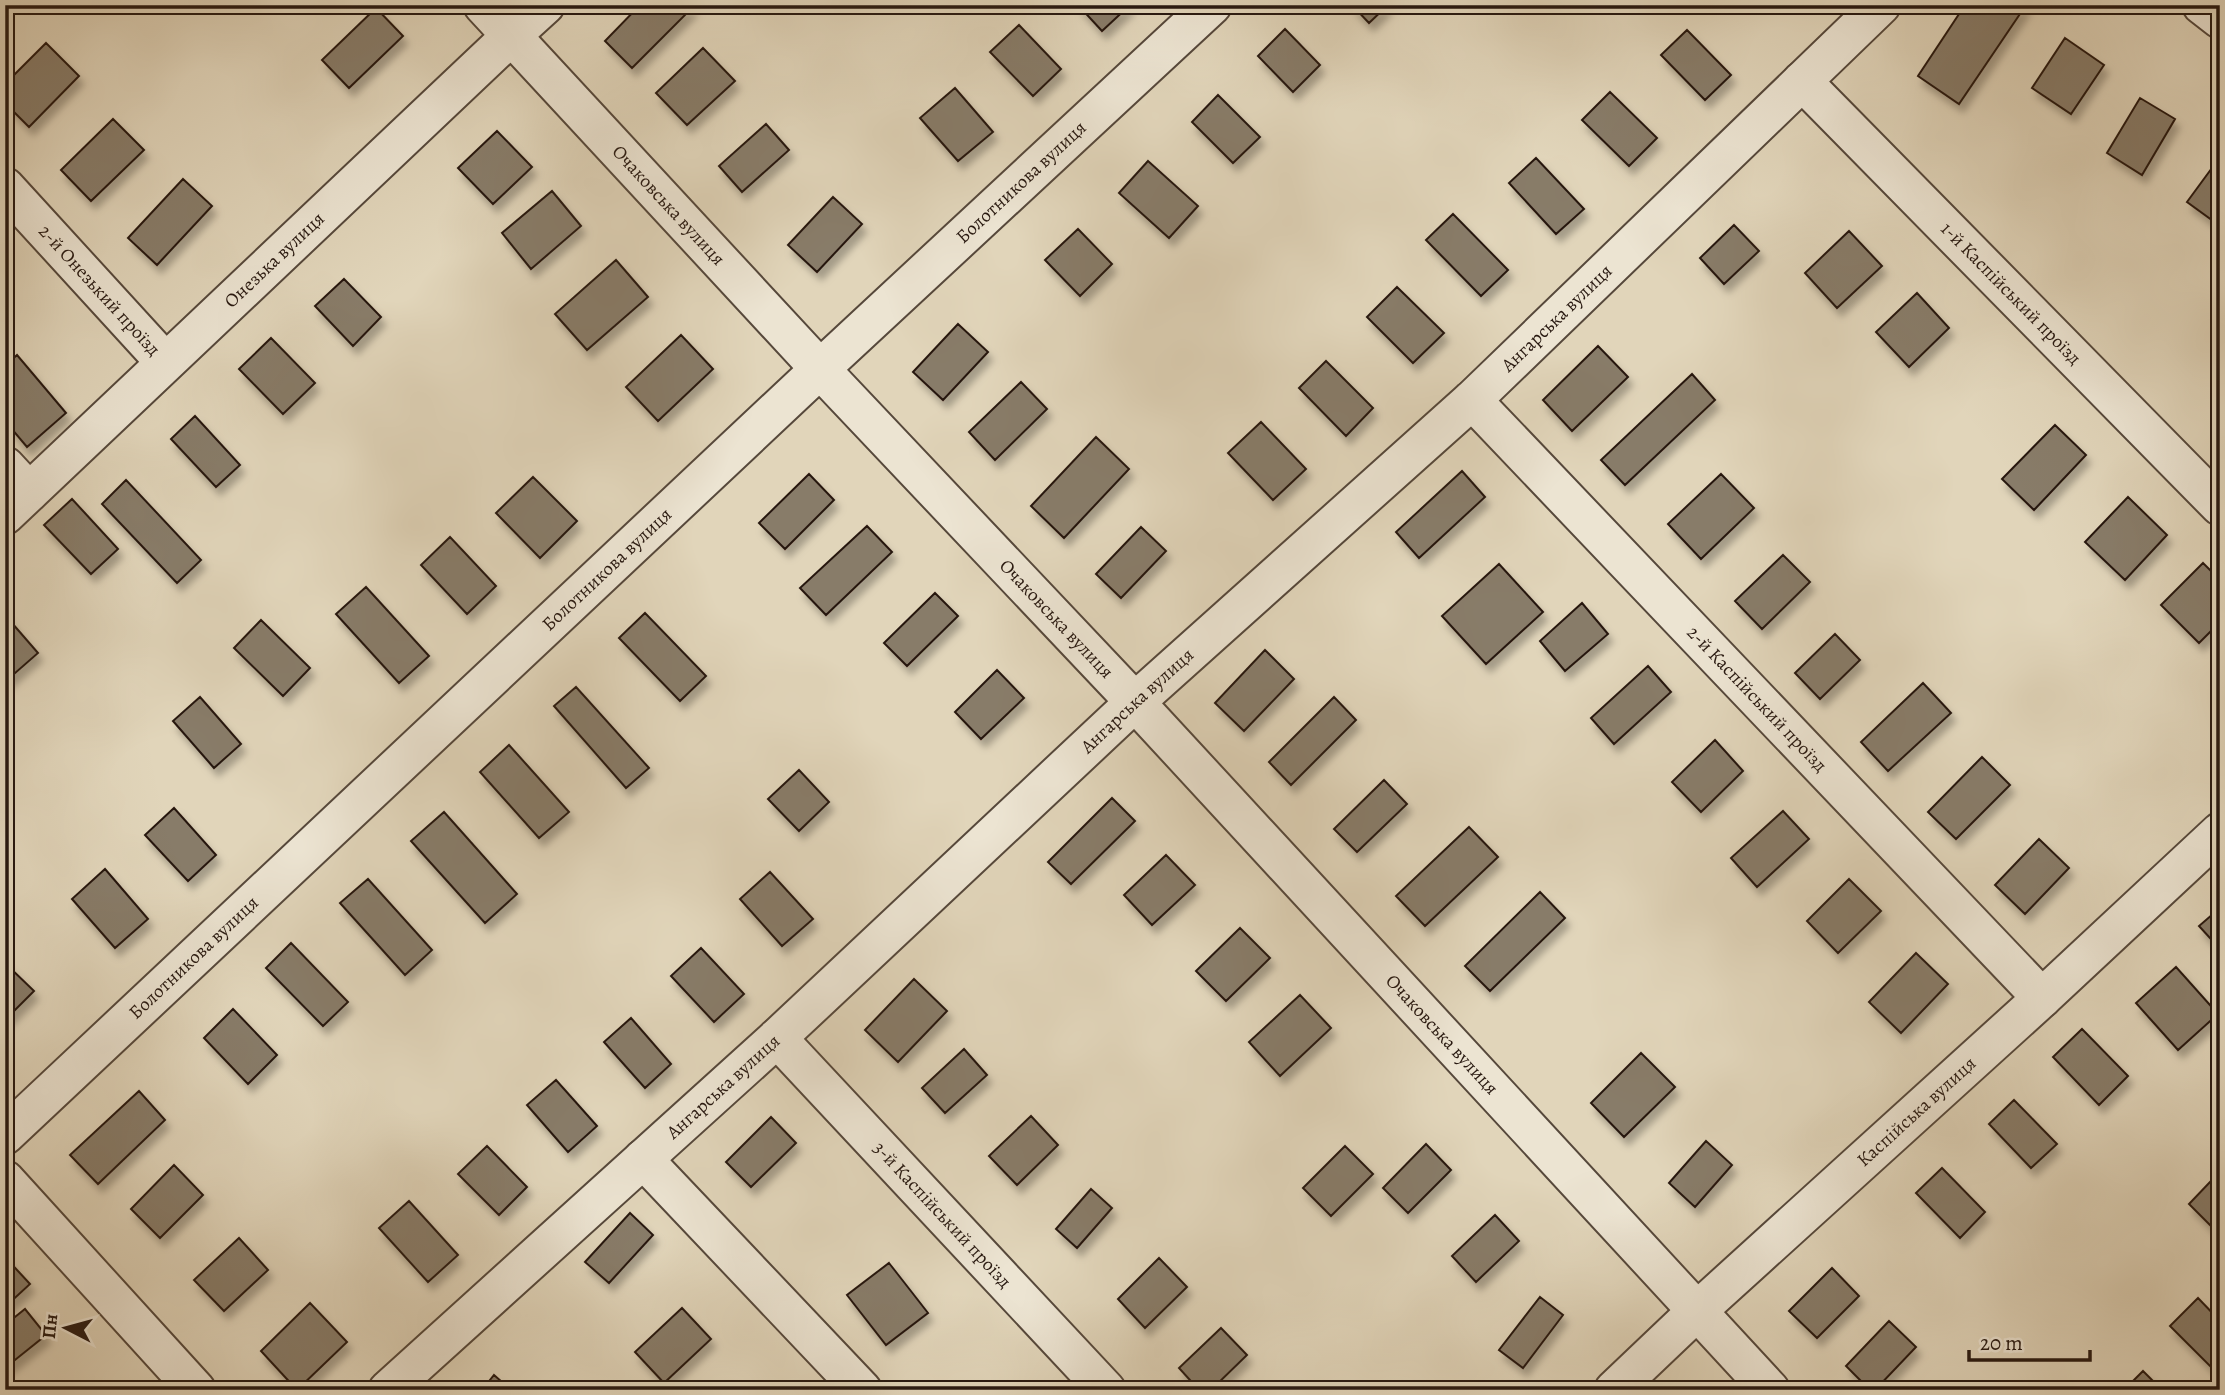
<svg xmlns="http://www.w3.org/2000/svg" width="2225" height="1395" font-family="Alegreya,serif">
<defs>
<filter id="shadow"><feDropShadow dx="4.5" dy="8" stdDeviation="3.5" flood-color="#0004"/></filter>
</defs>
<rect width="100%" height="100%" fill="#e1d5ba"/>
<filter id="stains"><feTurbulence type="fractalNoise" baseFrequency=".00286" numOctaves="4"/><feColorMatrix values="0 0 0 0 .2 0 0 0 0 .09 0 0 0 0 .02 0 0 0 .5 -.17"/></filter>
<radialGradient id="worn" r=".72"><stop offset=".6" stop-color="#630" stop-opacity="0"/><stop offset="1" stop-color="#630" stop-opacity=".3"/></radialGradient>
<!-- building -->
<path fill="#887b69" stroke="#281911" stroke-width="2" filter="url(#shadow)" d="M640,5l53,2 -61,61 -27,-27z
M1078,5h52l-28,26z
M1352,5h36l-19,18z
M1965,5h61l-67,99 -41,-28z
M376,8l27,28 -54,52 -27,-28z
M1019,25l42,44 -28,27 -43,-44z
M1285,29l35,36 -27,27 -35,-36z
M1687,30l44,45 -26,25 -44,-45z
M2065,38l39,27 -33,49 -39,-26z
M46,43l33,33 -50,51 -24,-24v-19z
M703,48l32,33 -48,44 -31,-32z
M955,88l38,44 -35,29 -38,-43z
M1610,92l47,46 -28,28 -47,-46z
M1218,95l42,42 -27,26 -41,-41z
M2140,98l35,21 -33,56 -35,-22z
M113,119l31,31 -53,51 -30,-31z
M766,124l23,26 -47,42 -23,-26z
M497,131l35,36 -39,37 -35,-36z
M2220,157v60l-4,6 -29,-21z
M1536,158l48,51 -28,25 -47,-51z
M1148,161l50,45 -29,32 -50,-45z
M183,179l29,27 -55,59 -29,-27z
M552,191l29,35 -50,43 -29,-36z
M833,197l29,27 -45,48 -29,-27z
M1453,214l55,56 -27,26 -55,-56z
M1734,225l25,26 -35,33 -24,-26z
M1078,229l34,35 -32,32 -35,-36z
M1849,231l33,35 -45,42 -32,-35z
M616,260l32,37 -61,53 -32,-36z
M344,279l37,38 -28,29 -38,-40z
M1397,287l47,46 -31,30 -46,-46z
M1917,293l32,35 -40,39 -33,-35z
M958,324l30,28 -45,48 -30,-28z
M681,335l32,34 -55,52 -32,-34z
M271,338l44,45 -32,31 -44,-45z
M1598,346l30,31 -56,54 -29,-31z
M17,355l49,58 -39,34 -22,-26v-55z
M1326,361l47,47 -27,28 -47,-48z
M1692,374l23,26 -90,85 -24,-25z
M1021,382l26,27 -52,51 -26,-28z
M195,416l45,49 -24,22 -45,-48z
M1261,422l45,47 -33,31 -45,-47z
M2055,425l31,30 -52,55 -32,-31z
M1096,437l33,32 -65,69 -33,-32z
M1462,471l23,26 -66,61 -23,-26z
M809,474l25,26 -49,49 -26,-26z
M1721,474l33,34 -53,51 -33,-35z
M533,477l44,44 -37,37 -44,-45z
M126,480l75,80 -24,23 -75,-79z
M2128,497l39,38 -42,45 -40,-38z
M72,499l46,50 -27,25 -47,-49z
M867,526l25,26 -66,63 -26,-27z
M1141,527l25,24 -45,47 -25,-24z
M450,537l46,49 -29,28 -46,-49z
M1783,555l27,27 -48,47 -27,-28z
M2203,563l17,17v42l-21,21 -38,-38z
M1499,564l44,48 -57,52 -44,-48z
M366,587l63,69 -30,27 -63,-69z
M935,593l23,23 -51,50 -23,-23z
M1582,603l26,31 -43,37 -25,-30z
M645,613l61,63 -26,25 -61,-63z
M5,615l33,38 -32,28 -1,-1z
M261,620l49,48 -27,28 -49,-48z
M1835,634l25,26 -40,39 -25,-26z
M1265,650l29,29 -50,52 -29,-28z
M1648,666l23,26 -57,52 -23,-26z
M997,670l27,28 -43,41 -26,-27z
M1923,683l28,30 -63,58 -27,-29z
M576,687l73,81 -23,20 -72,-82z
M200,697l41,47 -27,24 -41,-47z
M1334,697l22,23 -65,65 -22,-23z
M1715,740l28,31 -42,41 -29,-30z
M509,745l60,67 -30,26 -59,-66z
M1982,757l28,28 -54,54 -28,-27z
M799,770l30,32 -30,29 -31,-32z
M1384,780l23,24 -50,48 -23,-23z
M1112,798l23,23 -64,63 -23,-22z
M174,808l42,47 -28,26 -43,-46z
M1783,811l26,28 -52,48 -26,-29z
M444,812l73,82 -32,29 -74,-82z
M1469,827l29,30 -73,69 -29,-30z
M2039,839l30,29 -44,46 -30,-29z
M1166,855l29,30 -43,40 -28,-30z
M105,869l43,50 -33,29 -43,-49z
M770,872l43,47 -31,27 -42,-47z
M368,879l64,71 -27,25 -65,-72z
M1849,879l32,32 -43,42 -31,-32z
M1540,892l25,26 -75,73 -25,-25z
M2220,908v41l-21,-23z
M1240,928l30,30 -44,43 -30,-30z
M291,943l57,59 -25,24 -57,-58z
M701,948l43,46 -30,28 -43,-46z
M1916,953l32,31 -47,49 -32,-31z
M5,963l29,28 -29,29z
M2176,967l42,47 -40,36 -42,-47z
M914,979l33,32 -49,51 -33,-32z
M1300,995l31,33 -51,48 -31,-34z
M233,1009l44,46 -29,29 -44,-46z
M631,1018l40,46 -26,24 -41,-46z
M2082,1029l46,47 -29,29 -46,-48z
M964,1049l23,26 -42,38 -23,-25z
M1641,1053l34,34 -51,50 -33,-34z
M556,1080l41,46 -29,26 -41,-47z
M139,1091l26,29 -67,64 -28,-29z
M2014,1100l43,44 -26,24 -42,-44z
M1031,1116l27,29 -41,40 -28,-29z
M771,1117l25,26 -45,44 -25,-25z
M1706,1141l26,24 -37,42 -26,-24z
M1426,1144l25,26 -43,43 -25,-25z
M487,1146l40,41 -28,28 -41,-41z
M1345,1146l28,28 -42,42 -28,-28z
M174,1165l29,30 -43,43 -29,-29z
M1942,1168l43,44 -25,26 -44,-45z
M2211,1181l9,9v45l-31,-31z
M1091,1189l21,19 -35,40 -21,-19z
M409,1201l49,54 -30,27 -49,-54z
M630,1213l23,22 -44,48 -24,-21z
M1495,1215l24,26 -43,41 -24,-26z
M239,1238l29,32 -44,41 -30,-31z
M5,1257l25,27 -25,23z
M1159,1258l28,29 -42,41 -27,-29z
M889,1263l39,50 -42,32 -39,-50z
M1832,1268l27,28 -42,42 -28,-27z
M1540,1297l23,18 -40,53 -24,-18z
M2198,1298l22,23 -1,54 -49,-49z
M310,1303l37,39 -50,48 -36,-39z
M682,1308l29,31 -47,44 -29,-31z
M25,1309l21,26 -41,33v-43z
M1889,1321l27,26 -41,43h-5l-24,-24z
M1221,1328l26,27 -36,35h-12l-20,-22z
M2143,1371l19,19h-38z
M494,1375l17,15h-29z"/>
<g fill="none" stroke-linecap="round" stroke-linejoin="round">
<defs>
<g id="minor">
<path id="s1" d="M483,5l337,364 315,333 635,688"/>
<path d="M2202,5l18,14"/>
<path id="s2" d="M1802,81l418,425"/>
<path id="s3" d="M5,187l160,175"/>
<path id="s4" d="M1472,400l570,598"/>
<path d="M5,466l24,26"/>
<path id="s5" d="M5,515l506,-479 34,-31"/>
<path id="s6" d="M777,1038l329,352"/>
<path id="s7" d="M5,1135l815,-766 392,-364"/>
<path d="M643,1159l219,231"/>
<path d="M5,1180l191,210"/>
<path id="s8" d="M388,1390l389,-352 358,-336 337,-302 409,-395"/>
<path id="s9" d="M1614,1390l83,-79 345,-313 178,-166"/>
</g>
</defs>
<!-- minor casing -->
<use href="#minor" stroke="#56483b" stroke-width="42"/>
<!-- minor -->
<use href="#minor" stroke="#ece4d2" stroke-width="38"/>
</g>
<g text-anchor="middle" dominant-baseline="central" stroke-width="5" stroke-linejoin="round" paint-order="stroke">
<!-- street labels -->
<g font-size="19" fill="#281911" stroke="#ece4d2">
<text stroke="none"><textPath href="#s7" startOffset="1393">Болотникова вулиця</textPath></text>
<text stroke="none"><textPath href="#s1" startOffset="273">Очаковська вулиця</textPath></text>
<text stroke="none"><textPath href="#s5" startOffset="371">Онезька вулиця</textPath></text>
<text stroke="none"><textPath href="#s3" startOffset="140">2-й Онезький проїзд</textPath></text>
<text stroke="none"><textPath href="#s2" startOffset="298">1-й Каспійський проїзд</textPath></text>
<text stroke="none"><textPath href="#s8" startOffset="1586">Ангарська вулиця</textPath></text>
<text stroke="none"><textPath href="#s7" startOffset="826">Болотникова вулиця</textPath></text>
<text stroke="none"><textPath href="#s1" startOffset="840">Очаковська вулиця</textPath></text>
<text stroke="none"><textPath href="#s4" startOffset="413">2-й Каспійський проїзд</textPath></text>
<text stroke="none"><textPath href="#s8" startOffset="1018">Ангарська вулиця</textPath></text>
<text stroke="none"><textPath href="#s7" startOffset="259">Болотникова вулиця</textPath></text>
<text stroke="none"><textPath href="#s1" startOffset="1407">Очаковська вулиця</textPath></text>
<text stroke="none"><textPath href="#s8" startOffset="452">Ангарська вулиця</textPath></text>
<text stroke="none"><textPath href="#s9" startOffset="411">Каспійська вулиця</textPath></text>
<text stroke="none"><textPath href="#s6" startOffset="242">3-й Каспійський проїзд</textPath></text>
</g>
</g>
<!-- margin -->
<rect width="2225" height="1395" fill="none" stroke="#e1d5ba" stroke-width="28"/>
<rect x="7" y="7" width="2211" height="1381" fill="none" stroke="#281911" stroke-width="3.5"/>
<rect x="14" y="14" width="2197" height="1367" fill="none" stroke="#281911" stroke-width="2"/>
<!-- north arrow -->
<g transform="translate(66 1328) rotate(276)" stroke="#ece4d2" stroke-width="5" paint-order="stroke">
<path d="M0-5L12 26L0 18L-12 26Z" fill="#281911"/>
<text y="-10" font-size="19" font-weight="bold" text-anchor="middle" fill="#281911">Пн</text>
</g>
<!-- scale -->
<path d="M1969 1350v10h121v-10" fill="none" stroke="#281911" stroke-width="3.5"/>
<text x="1980" y="1350" font-size="21" fill="#281911" stroke="#ece4d2" stroke-width="5" paint-order="stroke">20 m</text>
<rect width="100%" height="100%" filter="url(#stains)"/>
<rect width="100%" height="100%" fill="url(#worn)"/>
</svg>
